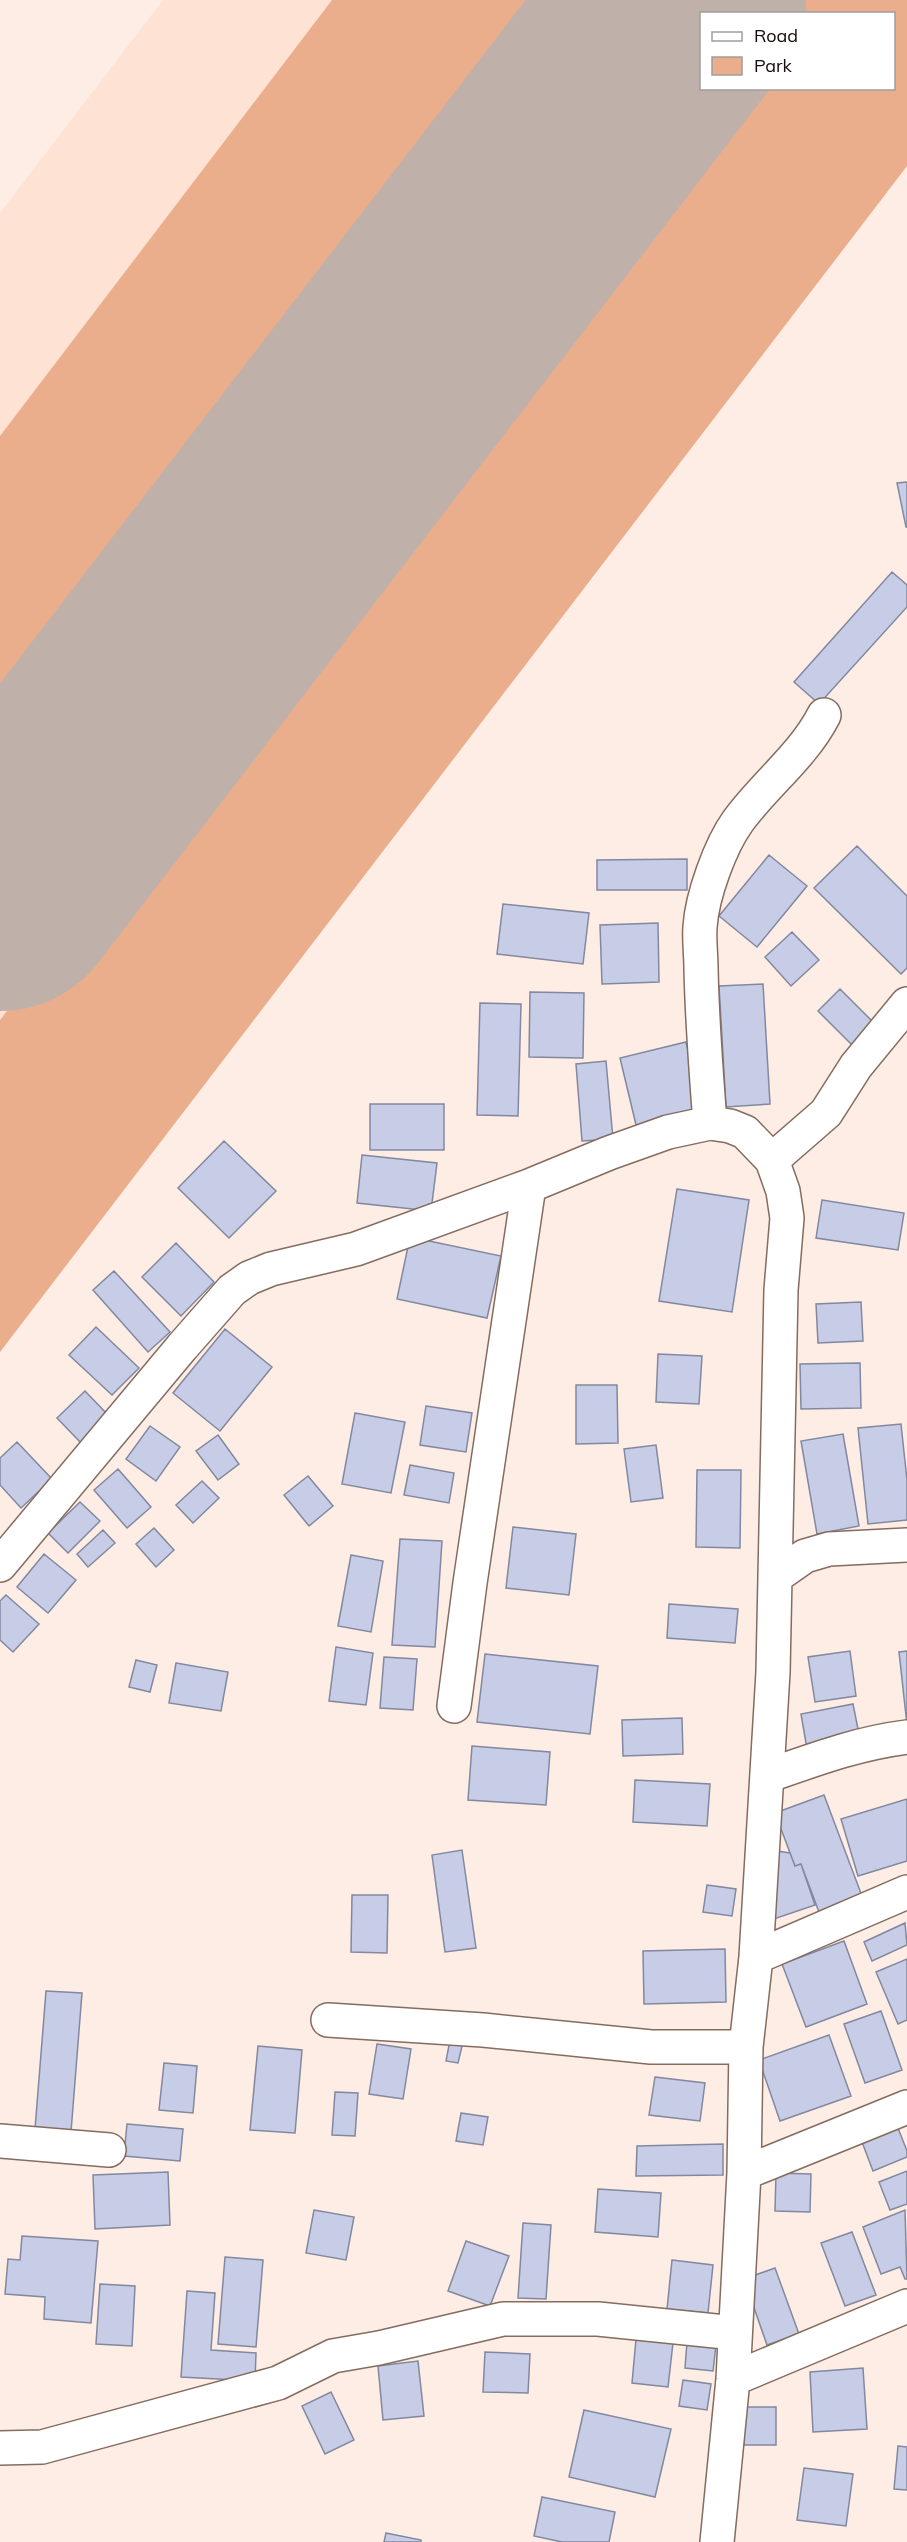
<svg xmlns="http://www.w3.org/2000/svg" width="907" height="2542" font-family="Mulish,sans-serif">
<rect width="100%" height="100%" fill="#fdede4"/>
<!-- built -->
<path fill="#fee2d3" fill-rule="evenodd" d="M163,0h744v166l-907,1186v-1139zM702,14h192v74h-192z"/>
<!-- green -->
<path fill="#ebae8c" d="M332,0h249l-563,740 -18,-13v-291z
M792,0h115v166l-907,1186v-332l723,-931 171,-1v-74l-112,-1z"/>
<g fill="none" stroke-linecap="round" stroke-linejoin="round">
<!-- taxiway -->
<path stroke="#bfb0a9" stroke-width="99" d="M0,780l52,40"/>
<!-- runway -->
<path stroke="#bfb0a9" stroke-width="248" d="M0,887l682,-887"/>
</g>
<!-- building -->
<path fill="#c7cde6" stroke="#82889f" stroke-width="1.5" d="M907,482v45h-1l-9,-44z
M892,572l15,13v22l-88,97 -25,-22z
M857,846l50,50v72l-6,6 -87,-86z
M769,855l38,31 -50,61 -38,-31z
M687,859v31h-90v-30z
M503,904l86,9 -6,51 -86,-10z
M658,923l1,59 -57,2 -2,-59z
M792,932l27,28 -28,26 -26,-29z
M763,984l7,120 -44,3 -7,-121z
M840,989l36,36 -22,22 -36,-36z
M530,992l54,1 -1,65 -54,-1z
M480,1003l41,1 -3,112 -41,-1z
M686,1042l17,71 -66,16 -17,-71z
M606,1061l7,78 -31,2 -6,-77z
M370,1104h74v46h-74z
M224,1141l52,50 -47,47 -51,-50z
M362,1155l75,8 -6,48 -74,-8z
M677,1189l72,11 -17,112 -73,-11z
M822,1200l82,13 -6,37 -82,-12z
M410,1237l91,19 -14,62 -90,-19z
M176,1243l38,39 -33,34 -39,-39z
M114,1271l56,61 -22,20 -55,-62z
M861,1302l2,39 -45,2 -2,-39z
M96,1327l43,41 -27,27 -43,-40z
M225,1329l47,38 -52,64 -47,-38z
M658,1354l44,2 -3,48 -43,-2z
M860,1363l1,45 -60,1 -1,-45z
M576,1385h41l1,58 -42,1z
M85,1391l24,25 -28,27 -24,-25z
M426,1406l46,7 -6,39 -46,-7z
M355,1413l50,9 -14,71 -49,-9z
M901,1424l6,56v40l-39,4 -10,-96z
M150,1426l30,21 -24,34 -30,-22z
M843,1434l16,92 -42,8 -16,-93z
M218,1435l21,29 -21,16 -22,-29z
M17,1442l35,37 -31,29 -21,-23v-27z
M656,1445l7,53 -32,4 -7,-53z
M410,1465l44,8 -5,30 -45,-8z
M118,1469l33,38 -24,21 -33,-38z
M697,1470h44l-1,78 -44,-1z
M308,1476l25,30 -24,20 -25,-31z
M202,1481l17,17 -26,25 -17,-18z
M80,1502l20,19 -32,32 -20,-20z
M513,1527l63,7 -7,61 -63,-7z
M154,1528l20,22 -18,17 -20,-23z
M103,1530l12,13 -27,24 -11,-13z
M400,1539l42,2 -7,106 -43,-2z
M44,1554l32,26 -28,33 -31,-26z
M351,1555l32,6 -12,71 -33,-6z
M6,1595l33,29 -26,28 -13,-12v-39z
M669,1604l69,5 -3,34 -68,-5z
M336,1647l37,6 -7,52 -37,-4z
M850,1651l6,45 -41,6 -7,-45z
M907,1651v74l-8,-73z
M485,1654l113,12 -8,68 -113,-12z
M384,1657l33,2 -4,51 -33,-2z
M136,1660l21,5 -7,27 -21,-5z
M176,1663l52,9 -7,39 -52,-8z
M853,1704l7,35 -53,10 -6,-35z
M682,1718l1,36 -60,2 -1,-36z
M472,1746l78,6 -4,53 -78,-5z
M635,1780l75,4 -3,42 -74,-4z
M824,1795l38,101 -43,16 -18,-48 -6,2 -20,-53z
M907,1799v62l-49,15 -17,-57z
M462,1850l14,98 -31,4 -13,-97z
M777,1851l13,2 5,13 6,-2 14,41 -47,16z
M707,1885l29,4 -4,27 -29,-4z
M352,1895h36l-1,58 -36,-1z
M905,1923l2,22 -35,16 -8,-19z
M844,1941l23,63 -61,23 -24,-63z
M725,1949l1,53 -82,2 -1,-53z
M907,1959v61l-9,4 -22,-52z
M46,1991l36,2 -11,139 -36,-3z
M881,2011l21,59 -37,13 -21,-59z
M829,2035l22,61 -71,25 -21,-61z
M450,2040l13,2 -5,21 -12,-2z
M377,2044l34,5 -8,50 -34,-5z
M258,2046l44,4 -7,83 -45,-3z
M164,2063l33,3 -4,47 -34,-3z
M655,2077l50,6 -5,38 -51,-6z
M335,2092l23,1 -3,43 -23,-1z
M461,2113l27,4 -5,28 -27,-4z
M127,2124l56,5 -3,32 -56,-5z
M898,2128l9,23v6l-34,14 -11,-29z
M723,2144v31l-87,1 1,-30z
M907,2171v33l-17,6 -11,-28z
M168,2172l2,53 -75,4 -2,-54z
M776,2173l35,1 -1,38 -35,-1z
M598,2189l63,4 -3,44 -63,-5z
M314,2210l40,7 -8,43 -40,-7z
M905,2210l2,69h-2l-5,-12 -19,7 -18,-47z
M523,2223l28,2 -5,74 -28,-1z
M852,2232l24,63 -31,11 -24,-63z
M22,2236l76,5 -7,82 -47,-4 1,-22 -40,-3 3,-35 12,1z
M466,2241l43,15 -19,50 -42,-15z
M225,2257l38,3 -7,87 -38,-3z
M672,2260l41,5 -5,48 -41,-4z
M775,2268l24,66 -32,11 -23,-66z
M100,2284l35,2 -3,60 -36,-2z
M187,2291l28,2 -4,57 45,3 -1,28 -74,-4z
M636,2339l37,4 -5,44 -36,-4z
M687,2342l29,3 -3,26 -28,-3z
M485,2352l45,2 -2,39 -45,-1z
M418,2361l6,55 -41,4 -5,-54z
M863,2368l4,61 -54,3 -3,-60z
M683,2380l28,4 -4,26 -28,-4z
M331,2392l23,48 -29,14 -23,-48z
M744,2407h32v38h-32z
M584,2410l87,19 -16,68 -86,-20z
M898,2446l9,1v43l-13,-1z
M804,2468l49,6 -7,52 -49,-6z
M542,2497l73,15 -6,30h-47l-28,-6z
M386,2533l35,7v2h-37z"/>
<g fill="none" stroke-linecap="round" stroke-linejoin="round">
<defs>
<path id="minor" d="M710,1123c-4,-52 -8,-103 -9,-155 0,-13 -2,-27 -1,-41 2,-31 20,-81 38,-106 27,-37 65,-65 86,-106
M772,1160l54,-47 30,-47 51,-62
M0,1565l182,-218 50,-57 17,-12 22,-9 85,-20 173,-63 80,-33 59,-21 42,-9 20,3 15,6 27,28 11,31 4,27 -6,72 -8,382 -17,285 -10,90 -2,126 -11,206 -16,163
M775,1577l30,-21 24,-7 78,-4
M454,1706l16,-123 59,-397
M767,1776c46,-16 91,-33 140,-39
M756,1957l151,-65
M328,2020l155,10 168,17h95
M0,2141l109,9
M744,2173l163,-66
M733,2379l174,-73
M0,2448l42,-1 236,-64 55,-27 46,-8 124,-29h95l137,14"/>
</defs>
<!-- minor casing -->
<use href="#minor" stroke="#846c5f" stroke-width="36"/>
<!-- minor -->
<use href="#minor" stroke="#fff" stroke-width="33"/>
</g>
<!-- legend -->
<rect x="700" y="12" width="195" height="78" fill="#ffffff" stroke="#a19d9c" stroke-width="1.5"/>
<rect x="712" y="32" width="30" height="9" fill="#ffffff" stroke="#a19d9c" stroke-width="1.5"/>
<text x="754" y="42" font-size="18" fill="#140b07">Road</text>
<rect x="712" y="57" width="30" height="18" fill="#ebae8c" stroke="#a19d9c" stroke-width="1.5"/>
<text x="754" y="72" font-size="18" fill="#140b07">Park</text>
</svg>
